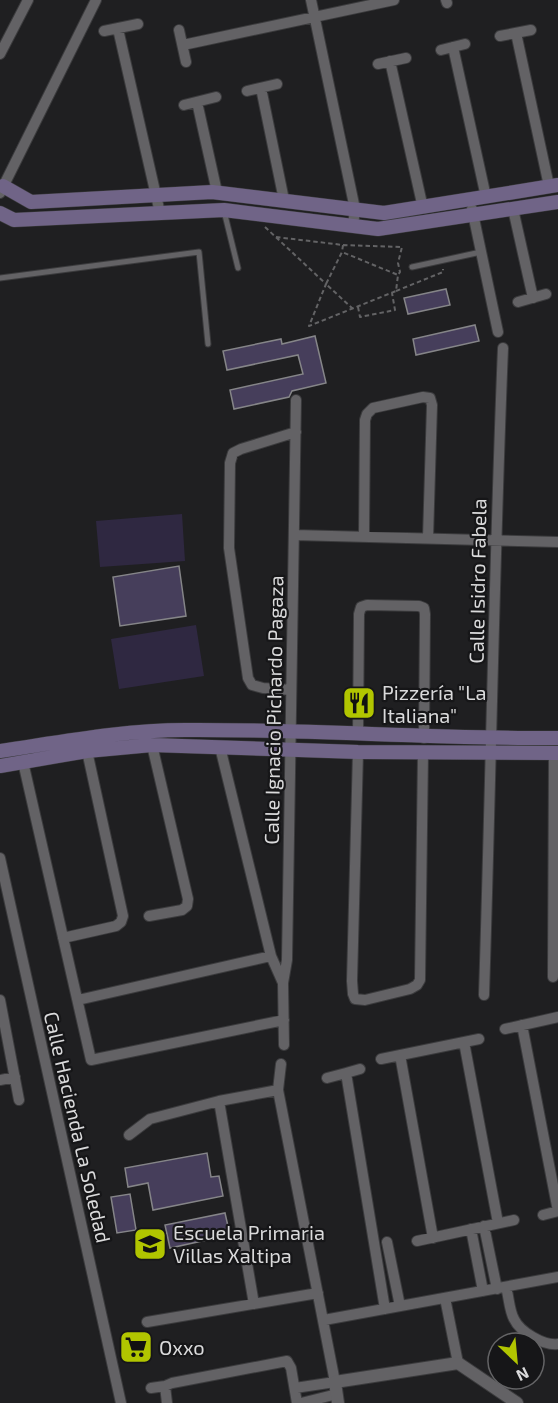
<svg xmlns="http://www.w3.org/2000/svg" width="558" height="1403" font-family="'Exo 2',sans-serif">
<rect width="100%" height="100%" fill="#1f1f21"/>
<!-- green -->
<path fill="#2f2841" d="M182,514l3,47 -85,6 -4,-46z
M196,625l8,51 -85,13 -8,-50z"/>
<!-- building -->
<path fill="#463e5b" stroke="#858588" stroke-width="1.5" d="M446,289l4,16 -42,9 -4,-16z
M475,325l4,16 -63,14 -3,-16z
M315,336l11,47 -34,8 -3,6 -55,12 -4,-19 73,-16 -5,-19 -71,15 -4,-19 58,-12 1,5z
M179,566l7,50 -66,10 -7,-49z
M207,1153l4,24 8,-1 4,20 -70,14 -5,-27 -20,4 -3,-19z
M130,1194l6,36 -19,3 -6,-36z
M225,1213l5,22 -60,13 -5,-23z"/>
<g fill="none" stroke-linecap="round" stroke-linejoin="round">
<defs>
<path id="service" d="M224,211l14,57
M412,267l69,-15
M0,278l199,-26 9,92"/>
<path id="minor" d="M311,0l44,209 -2,17
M446,0l1,3
M118,29l42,184
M179,30l7,32
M104,31l34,-7
M516,33l33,153
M500,36l31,-6
M183,45l211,-45
M453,47l33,150
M441,50l24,-6
M0,54l28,-54
M390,61l33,147
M378,64l28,-6
M261,88l23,112
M247,91l30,-7
M197,102l20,90
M184,105l32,-8
M0,193l96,-193
M472,209l26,123
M513,209l20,89
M518,302l28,-8
M294,535l264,7
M364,537l1,-117 2,-6 6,-6 50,-11 7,1 2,7 -4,133
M291,690l-28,-2 -11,-3 -4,-7 -19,-130 1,-85 3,-10 8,-4 55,-17
M358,734l1,-120 2,-7 6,-2 52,1 5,2 1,6 -1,124
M220,747l51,209 12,27
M358,752l-6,229 1,13 2,5 10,1 45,-11 7,-4 3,-5 3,-228
M23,762l68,298 193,-40
M0,858l121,545
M149,916l33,-6 5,-4 1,-7 -36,-154
M63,938l53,-12 5,-4 2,-6 -36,-165
M553,977l1,-224
M484,995c7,-216 10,-431 19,-647
M0,1000l19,100
M78,1000l193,-44
M522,1025l36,186
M505,1029l53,-12
M464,1042l34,181
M284,1045l-1,-62 4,-23 9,-560
M400,1055l33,183
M381,1059l98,-20
M281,1064l-3,26 57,292 -40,6
M360,1069l-14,4 39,236
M327,1078l19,-5
M0,1080l15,-3
M219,1101l35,203
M129,1135l21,-16 69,-18 59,-11
M543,1215l15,-4
M484,1226l13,63
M471,1229l12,62
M417,1241l97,-21
M387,1242l13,64
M506,1287c3,10 3,23 8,32 6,13 30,27 44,25
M445,1298l13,65
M324,1320l234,-43
M147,1322l171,-29
M165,1386l2,17
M151,1388l14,-2 7,-3 115,-22 4,7 6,35
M301,1403l36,-9"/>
<path id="tertiary" d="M338,1403l-3,-21 123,-19 59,40"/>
<path id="secondary" d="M3,186l28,16 181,-10 172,21 174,-28
M0,213l14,7 210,-10 154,19 180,-27
M0,751c61,-9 123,-21 185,-21 124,-1 249,9 373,8
M0,766l87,-15 65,-6 206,7 200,1"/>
</defs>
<!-- service casing -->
<use href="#service" stroke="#3b3b3d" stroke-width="7"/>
<!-- minor casing -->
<use href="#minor" stroke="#3b3b3d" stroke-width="12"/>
<!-- tertiary casing -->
<use href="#tertiary" stroke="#3b3b3d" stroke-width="14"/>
<!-- secondary casing -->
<use href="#secondary" stroke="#3b3b3d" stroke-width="15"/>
<!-- path -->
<path stroke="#636365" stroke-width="2" stroke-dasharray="4.5 3" stroke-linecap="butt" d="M265,227l61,57 -17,42 87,-35 2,-16 -56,-23 -16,32 27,25
M276,237l67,8 -1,7
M343,245l59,2 -4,16 2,9 -2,3
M396,291l47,-19v-3
M358,307l2,10 35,-7 -3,-17"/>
<!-- service -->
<use href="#service" stroke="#636265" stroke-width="5"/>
<!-- minor -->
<use href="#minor" stroke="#636265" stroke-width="10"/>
<!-- tertiary -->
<use href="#tertiary" stroke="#636265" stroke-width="12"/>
<!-- secondary -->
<use href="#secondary" stroke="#706487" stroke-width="14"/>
</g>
<!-- icons -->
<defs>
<symbol id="restaurant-square" viewBox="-11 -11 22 22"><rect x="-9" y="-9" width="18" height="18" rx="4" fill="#b1c500" stroke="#161618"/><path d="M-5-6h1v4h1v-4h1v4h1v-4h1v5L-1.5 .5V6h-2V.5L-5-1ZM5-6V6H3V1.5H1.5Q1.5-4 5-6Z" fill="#111"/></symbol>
<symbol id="school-square" viewBox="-11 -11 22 22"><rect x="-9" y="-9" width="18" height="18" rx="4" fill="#b1c500" stroke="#161618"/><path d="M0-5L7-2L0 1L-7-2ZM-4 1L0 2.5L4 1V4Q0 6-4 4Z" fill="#111"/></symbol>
<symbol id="supermarket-square" viewBox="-11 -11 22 22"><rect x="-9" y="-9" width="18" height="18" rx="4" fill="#b1c500" stroke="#161618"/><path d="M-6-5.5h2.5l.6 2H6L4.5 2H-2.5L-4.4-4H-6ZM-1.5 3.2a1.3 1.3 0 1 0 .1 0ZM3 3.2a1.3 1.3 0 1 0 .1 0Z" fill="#111"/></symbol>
</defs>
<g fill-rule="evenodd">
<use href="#restaurant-square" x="340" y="684" width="38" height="38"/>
<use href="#school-square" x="131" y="1225" width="38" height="38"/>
<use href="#supermarket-square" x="117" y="1328" width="38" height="38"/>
</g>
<g text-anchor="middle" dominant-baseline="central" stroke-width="4.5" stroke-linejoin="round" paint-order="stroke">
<!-- street labels -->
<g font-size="20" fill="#dadadb" stroke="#161618">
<text transform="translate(477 581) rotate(-89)">Calle Isidro Fabela</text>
<text transform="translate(273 710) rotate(-89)">Calle Ignacio Pichardo Pagaza</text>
<text transform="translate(78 1127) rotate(77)">Calle Hacienda La Soledad</text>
</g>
<!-- poi labels -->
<g font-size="20" fill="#dadadb" stroke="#161618" text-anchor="start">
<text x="382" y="692">Pizzería "La<tspan x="382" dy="23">Italiana"</tspan></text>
<text x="173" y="1232">Escuela Primaria<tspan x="173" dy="23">Villas Xaltipa</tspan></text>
<text x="159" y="1347">Oxxo</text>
</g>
</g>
<!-- north arrow -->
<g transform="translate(516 1361) rotate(154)"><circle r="28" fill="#161618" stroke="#646466" stroke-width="1.5"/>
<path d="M0-4.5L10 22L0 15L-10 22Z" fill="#b1c500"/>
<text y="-9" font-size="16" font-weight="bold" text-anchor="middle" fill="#dadadb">N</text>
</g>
</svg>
